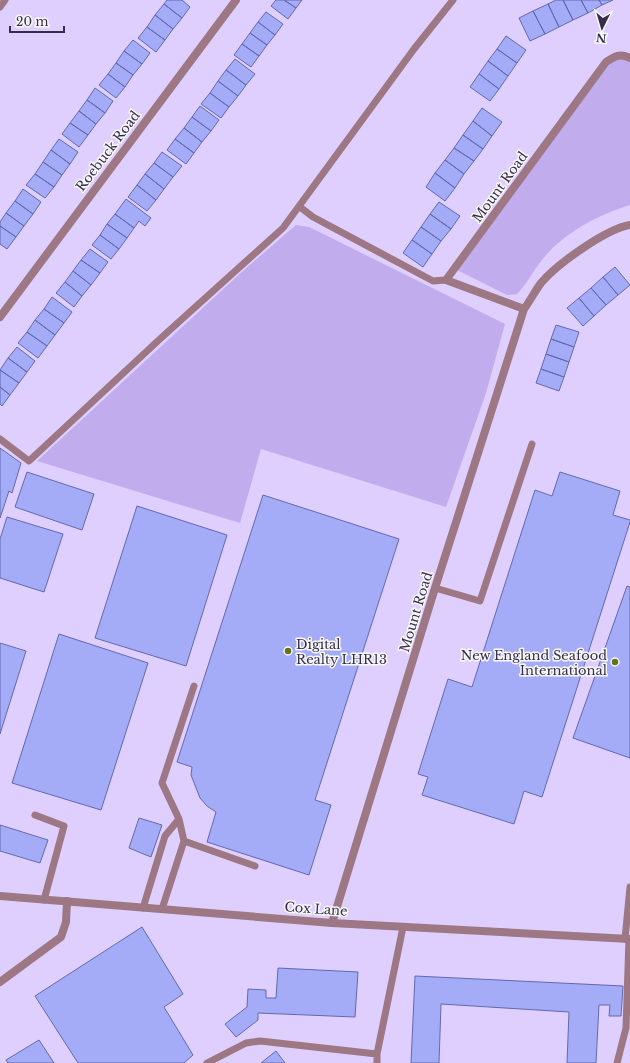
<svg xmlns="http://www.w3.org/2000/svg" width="630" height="1063" font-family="'Libre Baskerville',serif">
<rect width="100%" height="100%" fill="#decfff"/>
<!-- green -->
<path fill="#c1aced" d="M621,58l9,4v143c-32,10 -67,28 -88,55 -9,11 -15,24 -25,34l-10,1 -54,-27 158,-206z
M296,225l13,2 196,97 -19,69 -40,114 -185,-58 -21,74 -203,-62 208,-192z"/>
<!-- building -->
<path fill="#a4acf8" stroke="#6368af" d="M167,0h15l8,7 -8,11 -18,-14z
M276,0h8l12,8 -8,11 -17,-13z
M284,0h18l-6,8z
M556,0h7l10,20 -14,7 -11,-23z
M563,0h18l7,13 -15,7z
M581,0h18l3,5 -14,8z
M599,0h14l-11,5z
M164,4l18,14 -9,11 -18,-14z
M548,4l11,23 -14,7 -12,-23z
M533,11l12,23 -15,7 -11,-23z
M266,12l17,12 -8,11 -17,-13z
M155,15l18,14 -8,11 -18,-13z
M258,22l17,13 -8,10 -17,-12z
M147,27l18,13 -9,12 -18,-14z
M250,33l17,12 -8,11 -17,-12z
M506,36l20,14 -9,13 -20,-14z
M133,40l17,13 -8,11 -18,-13z
M242,44l17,12 -8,11 -17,-12z
M497,49l20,14 -9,13 -20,-15z
M124,51l18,13 -9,11 -17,-12z
M235,59l20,15 -9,11 -20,-15z
M488,61l20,15 -9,13 -20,-15z
M116,63l17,12 -8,12 -17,-13z
M226,70l20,15 -8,11 -20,-15z
M108,74l17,13 -9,11 -17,-13z
M479,74l20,15 -9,12 -20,-14z
M218,81l20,15 -9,11 -19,-14z
M95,88l18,13 -8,12 -18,-13z
M210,93l19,14 -8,11 -20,-14z
M87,100l18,13 -9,11 -17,-13z
M200,106l19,14 -8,11 -19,-14z
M482,108l20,14 -10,14 -19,-15z
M79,111l17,13 -8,11 -18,-12z
M192,117l19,14 -9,11 -18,-14z
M473,121l19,15 -9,13 -20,-14z
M70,123l18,12 -9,12 -17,-13z
M184,128l18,14 -8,11 -19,-14z
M463,135l20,14 -9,12 -20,-13z
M59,139l19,13 -8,12 -19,-14z
M175,139l19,14 -8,11 -19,-14z
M454,148l20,13 -10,13 -19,-14z
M51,150l19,14 -8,11 -19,-13z
M162,152l20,14 -9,11 -19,-14z
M445,160l19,14 -9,14 -20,-15z
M43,162l19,13 -8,12 -19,-13z
M154,163l19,14 -9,12 -19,-15z
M435,173l20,15 -10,13 -19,-14z
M35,174l19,13 -9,11 -19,-13z
M145,174l19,15 -8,11 -19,-15z
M137,185l19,15 -9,11 -19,-14z
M23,189l18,13 -8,12 -18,-13z
M126,199l25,19 -6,8 -6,-5 -5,7 -19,-14z
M15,201l18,13 -9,12 -18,-13z
M439,202l21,14 -9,13 -21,-15z
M6,213l18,13 -8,11 -16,-11v-4z
M115,214l19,14 -7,10 -20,-14z
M430,214l21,15 -10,12 -20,-14z
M107,224l20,14 -8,11 -19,-14z
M0,226l16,11 -9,12 -7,-5z
M421,227l20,14 -9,13 -20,-14z
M100,235l19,14 -8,10 -19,-14z
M412,240l20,14 -9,13 -20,-14z
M90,249l18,13 -8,11 -19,-13z
M81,260l19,13 -9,12 -18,-14z
M615,267l15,18 -12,10 -15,-18z
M73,271l18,14 -9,11 -17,-14z
M603,277l15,18 -12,10 -15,-17z
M65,282l17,14 -8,11 -18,-14z
M591,288l15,17 -12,11 -15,-18z
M52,297l20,15 -8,11 -20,-14z
M579,298l15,18 -11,10 -16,-18z
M44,309l20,14 -9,12 -20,-15z
M35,320l20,15 -8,11 -20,-14z
M556,325l23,7 -5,15 -23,-8z
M27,332l20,14 -9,12 -20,-15z
M551,339l23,8 -5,15 -23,-8z
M17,347l18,14 -8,11 -19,-14z
M546,354l23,8 -5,15 -23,-8z
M8,358l19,14 -8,11 -19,-13z
M541,369l23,8 -5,14 -23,-8z
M0,370l19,13 -9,12 -10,-8z
M0,387l10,8 -8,11 -2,-2z
M0,448l21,15 -9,30 -3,-2 -9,27z
M27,472l67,22 -12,36 -67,-23z
M560,472l60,19 -7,24 17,5v2l-88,275 -18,-6 -10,33 -92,-29 6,-18 -10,-3 30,-95 24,8 63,-197 17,6z
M263,495l136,44 -84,261 16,5 -22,70 -102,-33 9,-30 -9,-6 -7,-8 -9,-23 1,-8 -15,-5z
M137,506l90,29 -41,131 -91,-28z
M7,517l56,17 -19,58 -44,-14v-39z
M627,586l3,1v171l-57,-20z
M59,634l89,29 -47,147 -89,-27z
M0,643l26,8 -26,83z
M139,818l23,7 -11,32 -22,-9z
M0,825l48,15 -8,23 -40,-12z
M142,927l41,67 -19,13 29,48 -9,8h-106l-43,-67z
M278,968l80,4 -3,45 -97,-4v7l-22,17 -11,-13 22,-17 1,-18 18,1v8h10z
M415,976l208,10 -2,30h-12l1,-11h-11l-3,58h-29l2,-51 -128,-8 -2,59h-28z
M39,1040l15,23h-46l-2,-3z
M276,1051l9,12h-24z"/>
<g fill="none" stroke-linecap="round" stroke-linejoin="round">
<!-- service -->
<path stroke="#9d7783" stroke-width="7" d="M0,7l5,-7
M300,207l13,10 120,64 13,-1
M0,439l29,22 132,-123 122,-110 131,-179 39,-49
M435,588l45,13 52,-157
M35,815l29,11 -20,74
M179,819l-17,-36 32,-97
M184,841l71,25
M143,908l22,-72 14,-17 5,22 -22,68
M625,939l5,-52
M207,1063l39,-20 14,-2 117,13
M377,1063v-9l26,-127
M617,1063l9,-35 3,-89"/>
<!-- minor -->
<path stroke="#9d7783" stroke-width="8" d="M524,309l-78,-29 160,-218c9,-6 14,-9 24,-4
M0,317l236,-317
M332,923l103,-335 89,-279c6,-8 11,-18 17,-26 16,-19 65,-54 89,-58
M0,982l61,-45 5,-15 1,-21"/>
<!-- tertiary -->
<path stroke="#9d7783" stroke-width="8" d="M0,896l332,27 298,16"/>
</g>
<!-- markers -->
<g fill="#64721e" stroke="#f9f9f9" stroke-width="1.5">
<circle cx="288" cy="651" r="4"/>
<circle cx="615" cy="662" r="4"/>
</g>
<g text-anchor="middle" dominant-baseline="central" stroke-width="3" stroke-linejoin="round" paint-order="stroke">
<!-- street labels -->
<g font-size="13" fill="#362c4b" stroke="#f9f9f9">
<text transform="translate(108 151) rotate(-53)">Roebuck Road</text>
<text transform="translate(500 187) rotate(-54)">Mount Road</text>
<text transform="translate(416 612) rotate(-73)">Mount Road</text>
<text transform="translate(316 909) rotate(4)">Cox Lane</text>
</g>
<!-- poi labels -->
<g font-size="13" fill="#362c4b" stroke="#f9f9f9" text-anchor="start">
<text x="296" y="644">Digital<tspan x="296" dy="15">Realty LHR13</tspan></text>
<text x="607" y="655" text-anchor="end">New England Seafood<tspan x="607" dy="15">International</tspan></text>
</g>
</g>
<!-- north arrow -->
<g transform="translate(602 28) rotate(185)" stroke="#f9f9f9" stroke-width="3" paint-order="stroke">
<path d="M0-3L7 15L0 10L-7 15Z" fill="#362c4b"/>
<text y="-6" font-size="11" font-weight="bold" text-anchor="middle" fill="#362c4b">N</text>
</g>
<!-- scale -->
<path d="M10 26v6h54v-6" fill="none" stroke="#362c4b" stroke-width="2"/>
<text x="16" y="26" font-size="12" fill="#362c4b" stroke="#f9f9f9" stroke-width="3" paint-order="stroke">20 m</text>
</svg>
